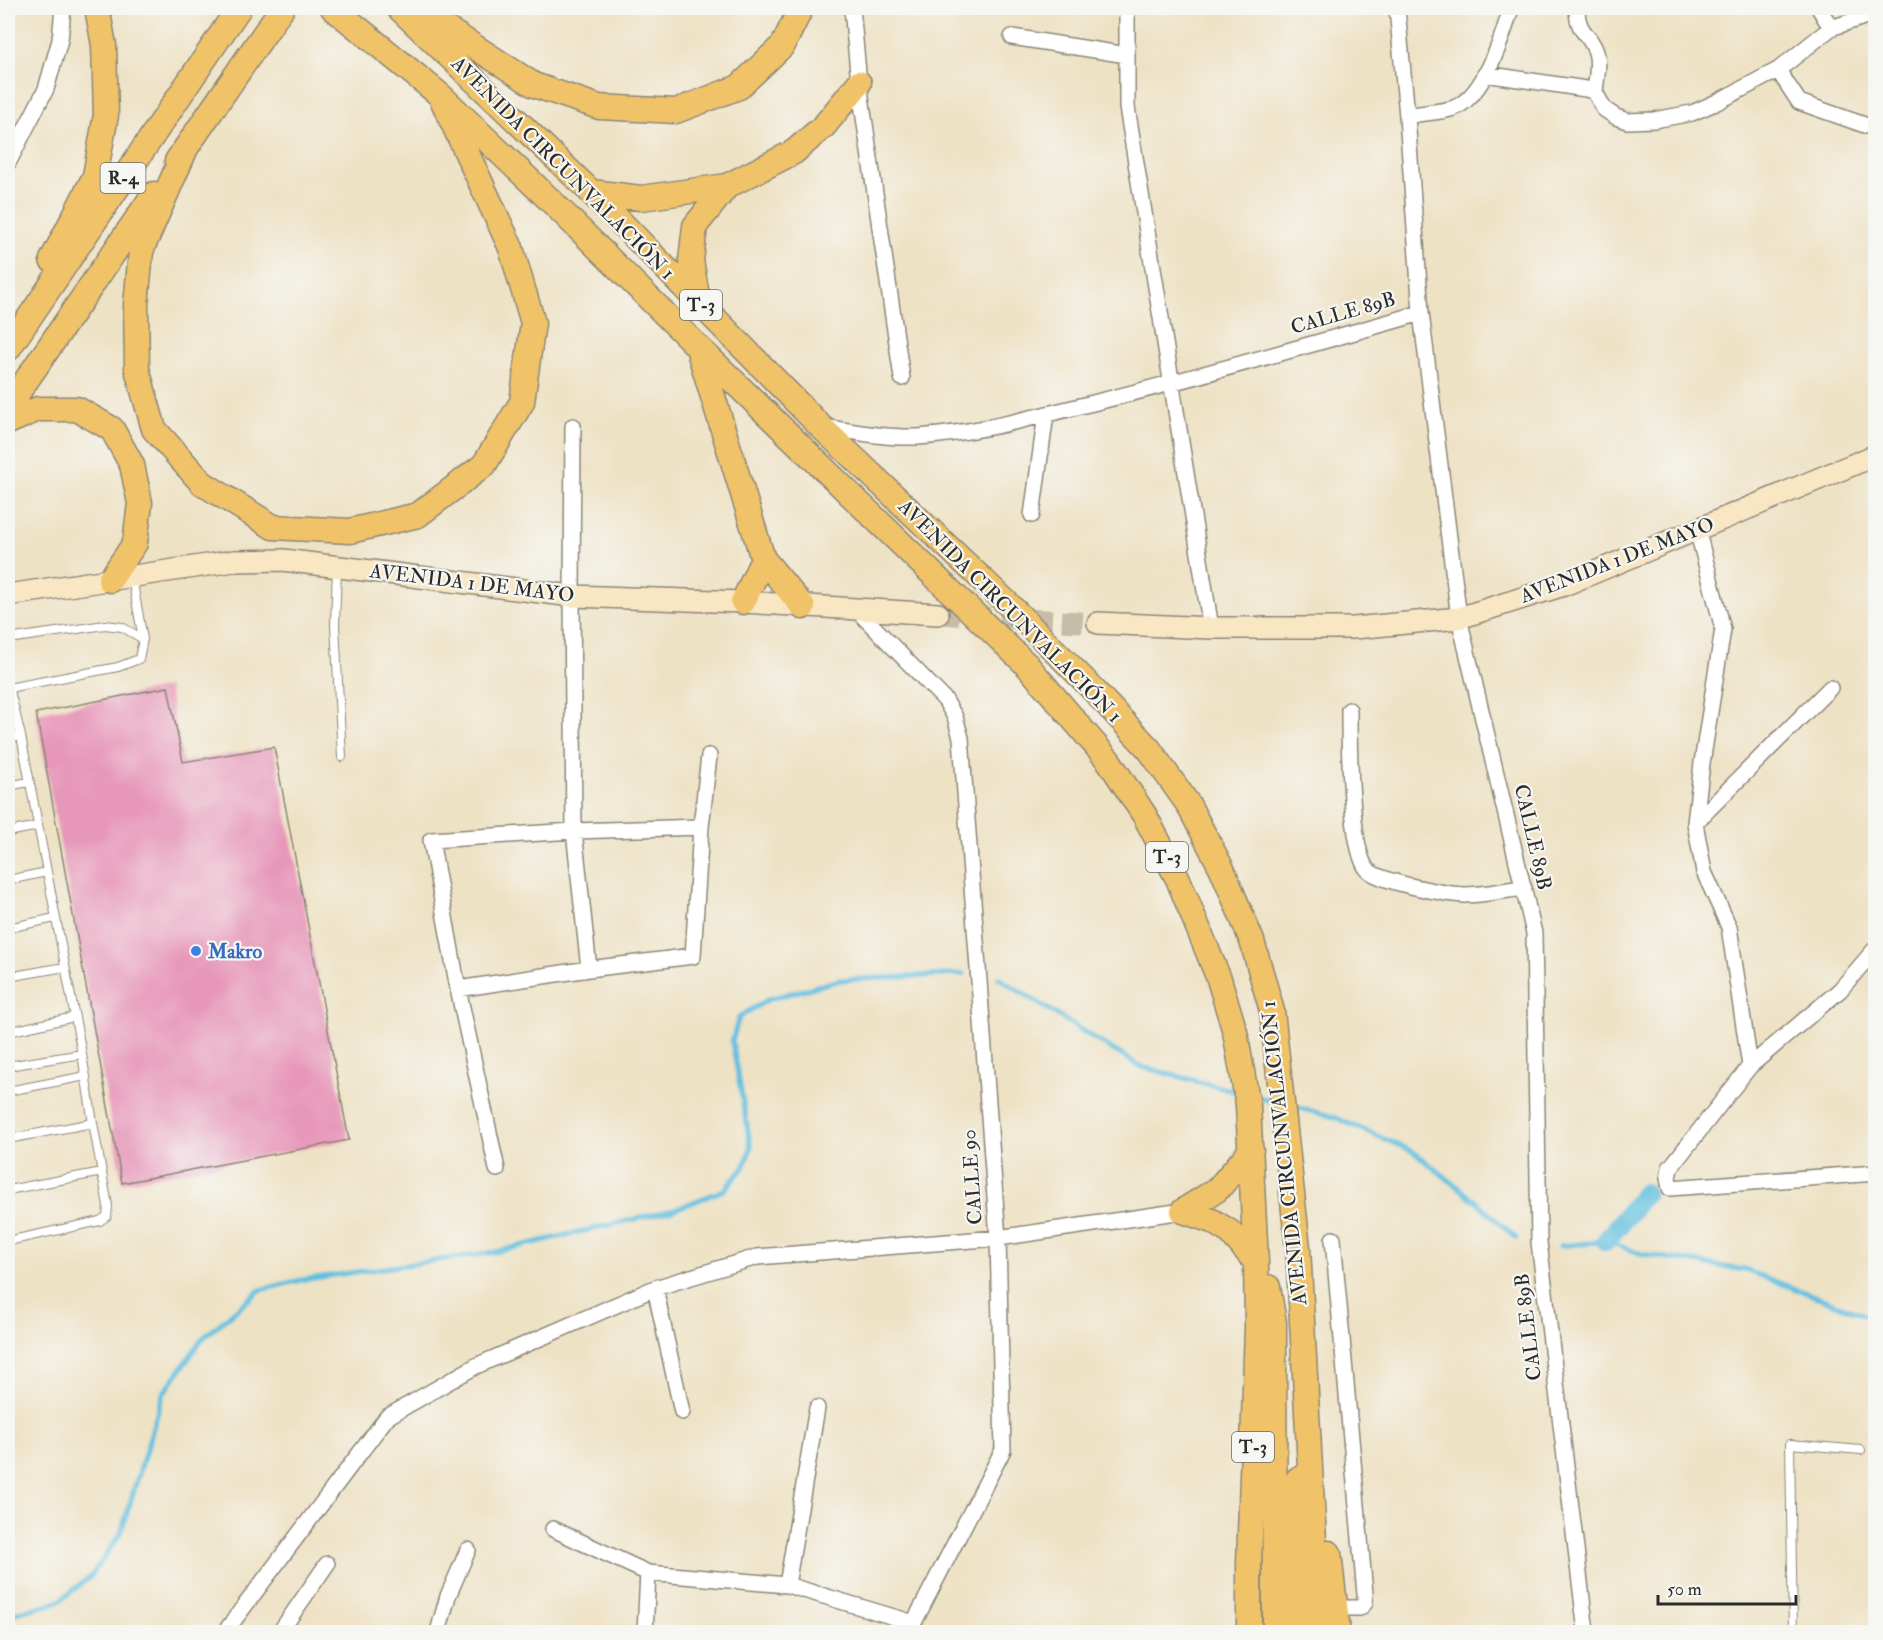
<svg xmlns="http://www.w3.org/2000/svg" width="1883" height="1640" font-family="'IM FELL Double Pica',serif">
<rect width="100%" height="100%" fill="#f6f6f2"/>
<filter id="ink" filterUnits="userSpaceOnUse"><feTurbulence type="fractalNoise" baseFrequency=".0167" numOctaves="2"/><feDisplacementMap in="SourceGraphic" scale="12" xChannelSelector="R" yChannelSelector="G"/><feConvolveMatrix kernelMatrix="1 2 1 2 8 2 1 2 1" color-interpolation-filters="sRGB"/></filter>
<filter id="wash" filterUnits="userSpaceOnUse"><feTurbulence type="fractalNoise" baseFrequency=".008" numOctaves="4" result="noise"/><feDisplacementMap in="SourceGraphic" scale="24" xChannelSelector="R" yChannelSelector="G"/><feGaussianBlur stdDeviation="1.35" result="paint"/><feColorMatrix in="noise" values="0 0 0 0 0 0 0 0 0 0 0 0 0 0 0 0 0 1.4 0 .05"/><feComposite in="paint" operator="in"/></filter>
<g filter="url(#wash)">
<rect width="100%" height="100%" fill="#eee2c5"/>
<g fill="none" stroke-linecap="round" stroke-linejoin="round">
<!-- stream -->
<path stroke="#61bfdf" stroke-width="5" d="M999,978l104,66 39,23 96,25
M1253,1096l23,6
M1288,1105l46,12 80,35 65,52 37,34
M1560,1246l46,-5 36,13 103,16 131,49
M8,1615l50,-13 33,-26 30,-43 42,-139 40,-56 57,-48 41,-10 194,-28 178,-42 51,-20 20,-23 7,-19 -19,-107 7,-24 30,-18 71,-19 124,-6"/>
<!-- canal -->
<path stroke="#61bfdf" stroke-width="20" d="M1606,1241l39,-48"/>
</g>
<g id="blocks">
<!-- building -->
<path fill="#e797b9" d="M168,687l15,75 91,-15 75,393 -227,43 -86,-470z"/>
</g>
</g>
<g filter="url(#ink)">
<use href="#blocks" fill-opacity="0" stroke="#8c8678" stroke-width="1.5"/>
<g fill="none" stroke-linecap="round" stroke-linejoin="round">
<!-- secondary-tunnel -->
<path stroke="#c7bda6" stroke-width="21" stroke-dasharray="21 10" stroke-linecap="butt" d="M938,614l160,9"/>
<defs>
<path id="lane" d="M337,567l-2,58 7,132
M8,639l97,-14 17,2 21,12
M8,688l110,-21 21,-8 4,-20 -11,-61
M8,738l13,-2
M8,786l21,-4
M8,832l30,-6
M8,880l39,-8
M8,928l47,-10
M8,977l57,-10
M8,1032l66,-15
M8,1066l74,-12 -61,-318 -12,-49
M8,1091l78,-15
M8,1139l85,-16
M8,1190l94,-18
M8,1241l92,-20 7,-5 1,-10 -15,-83 -11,-69
M1793,1632l-3,-188 71,6"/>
<path id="street" d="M852,8l7,75 43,295
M1127,8v99l84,521
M1397,8l10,108 14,197
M1577,8c0,26 13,25 19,44 4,12 0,27 -1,40
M1819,8l12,20
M1012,37l115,18
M1778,70l21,32 77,27
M1485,74l101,15 9,3 9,17 12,8 11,4 27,-1 38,-7 25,-11 61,-32 53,-42 45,-15
M1407,116c13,-3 36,-4 47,-8 30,-12 49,-72 57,-100
M8,163l38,-74 14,-49 3,-32
M573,426l-1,170 2,235 15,138
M824,427c31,5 62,11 94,10 61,-4 120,-21 179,-35 109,-27 216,-58 324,-89l38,305 75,315 5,309 47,390
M1032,515l14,-101
M1697,529l26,100 -21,134 -7,60 9,49 25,55 21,139
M857,610l88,90 10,17 6,21 37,500 5,212 -94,182
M1349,710c0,30 1,139 18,159 11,13 79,25 97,26 20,0 40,-5 60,-7
M1695,823l135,-135
M701,827l-127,4 -143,9 27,149 131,-20 104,-13 8,-129 8,-71
M1876,948l-36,42 -90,76 -80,102 -2,10 2,10 206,-15
M458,989l39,180
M1333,1239l32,355v9l-5,5h-24
M655,1288l27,124
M553,1529l95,44 139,12 127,38
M787,1585l30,-177
M225,1632l162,-215 89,-51 179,-78 102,-31 241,-19 185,-27
M280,1632l47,-68
M438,1632l10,-36 20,-46
M645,1632l3,-59"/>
<path id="secondary" d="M8,595l226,-34 49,-1 289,36 171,6 195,12
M1098,623l113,5h143l105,-10 105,-33 312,-130"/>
<path id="primary" d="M333,8l107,87 112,107 145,144 250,242
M399,8l192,184 229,234 185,175
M416,9l118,76 65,22 77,4 63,-24 44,-42 18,-37
M186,148l-45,103 -5,54 1,64 17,60 48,54 71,44 77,4 68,-16 66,-50 38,-63 11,-79 -22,-75 -71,-153
M177,161l105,-153
M591,192l50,6 86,-12 67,-34 30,-26 35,-43
M52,260l43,-84 11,-61 -2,-70 -7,-37
M698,302l-7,-42 4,-34 32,-40
M698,348l65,211 40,48
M8,349l231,-341
M8,407l146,-213
M8,422l30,-13h39l35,20 20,36 8,38 -5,40 -25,37
M743,602l20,-43
M1027,665l82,96 36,55 33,63 41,100 16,53 13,73 8,157 1,65 -8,237v68
M1083,679l66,70 39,55 34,65 30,72 20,70 26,237 21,384
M1183,1211l35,-22 33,-39
M1183,1211l29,10 18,11 26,30
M1268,1287l6,36 1,309
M1298,1479l-4,52 4,101
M1329,1553l9,79"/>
</defs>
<!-- lane casing -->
<use href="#lane" stroke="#8c8678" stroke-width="10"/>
<!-- street casing -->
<use href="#street" stroke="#8c8678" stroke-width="18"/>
<!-- secondary casing -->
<use href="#secondary" stroke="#8c8678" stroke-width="24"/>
<!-- primary casing -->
<use href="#primary" stroke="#8c8678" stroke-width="27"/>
<!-- lane -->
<use href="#lane" stroke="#fff" stroke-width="8"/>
<!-- street -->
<use href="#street" stroke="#fff" stroke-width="15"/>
<!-- secondary -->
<use href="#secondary" stroke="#f9e7c3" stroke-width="21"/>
<!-- primary -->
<use href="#primary" stroke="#f0c369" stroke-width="24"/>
<defs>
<path id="primary-bridge" d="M947,588l80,77
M1005,601l78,78"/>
</defs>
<!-- primary-bridge casing -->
<use href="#primary-bridge" stroke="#8c8678" stroke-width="27" stroke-linecap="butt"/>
<!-- primary-bridge -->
<use href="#primary-bridge" stroke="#f0c369" stroke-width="24"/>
</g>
</g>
<!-- markers -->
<circle fill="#3f7fe0" stroke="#f6f6f2" stroke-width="2" cx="196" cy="951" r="6"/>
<g text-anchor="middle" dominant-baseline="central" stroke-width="4.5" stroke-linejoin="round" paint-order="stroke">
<!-- shield labels -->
<g fill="#f6f6f2" stroke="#686867" stroke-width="1.5">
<rect x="100.5" y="163" width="45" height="30" rx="4.5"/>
<rect x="680" y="290" width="42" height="30" rx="4.5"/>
<rect x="1146" y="842" width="42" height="30" rx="4.5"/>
<rect x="1232" y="1432" width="42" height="30" rx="4.5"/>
</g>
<g font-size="18" font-weight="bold" fill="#2b2b2b">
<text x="123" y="178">R-4</text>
<text x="701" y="305">T-3</text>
<text x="1167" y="857">T-3</text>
<text x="1253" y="1447">T-3</text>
</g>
<!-- street labels -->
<g font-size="20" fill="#2b2b2b" stroke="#f6f6f2">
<text transform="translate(563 168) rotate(45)">AVENIDA CIRCUNVALACIÓN 1</text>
<text transform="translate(1343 313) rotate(-16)">CALLE 89B</text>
<text transform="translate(1617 560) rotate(-21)">AVENIDA 1 DE MAYO</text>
<text transform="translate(472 583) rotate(7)">AVENIDA 1 DE MAYO</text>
<text transform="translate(1010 611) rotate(45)">AVENIDA CIRCUNVALACIÓN 1</text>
<text transform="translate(1533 837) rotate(77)">CALLE 89B</text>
<text transform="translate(1284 1153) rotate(-96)">AVENIDA CIRCUNVALACIÓN 1</text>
<text transform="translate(972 1177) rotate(-94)">CALLE 90</text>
<text transform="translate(1528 1327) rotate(-97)">CALLE 89B</text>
</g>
<!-- shop labels -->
<g font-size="20" font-weight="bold" fill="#366cbe" stroke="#f6f6f2" text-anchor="start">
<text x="208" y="951">Makro</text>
</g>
</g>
<!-- margin -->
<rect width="1883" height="1640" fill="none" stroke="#f6f6f2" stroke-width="30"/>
<!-- scale -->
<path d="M1658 1595v9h138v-9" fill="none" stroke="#2b2b2b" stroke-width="3"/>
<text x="1667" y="1595" font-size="18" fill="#2b2b2b" stroke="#f6f6f2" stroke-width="4.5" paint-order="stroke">50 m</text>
</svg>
